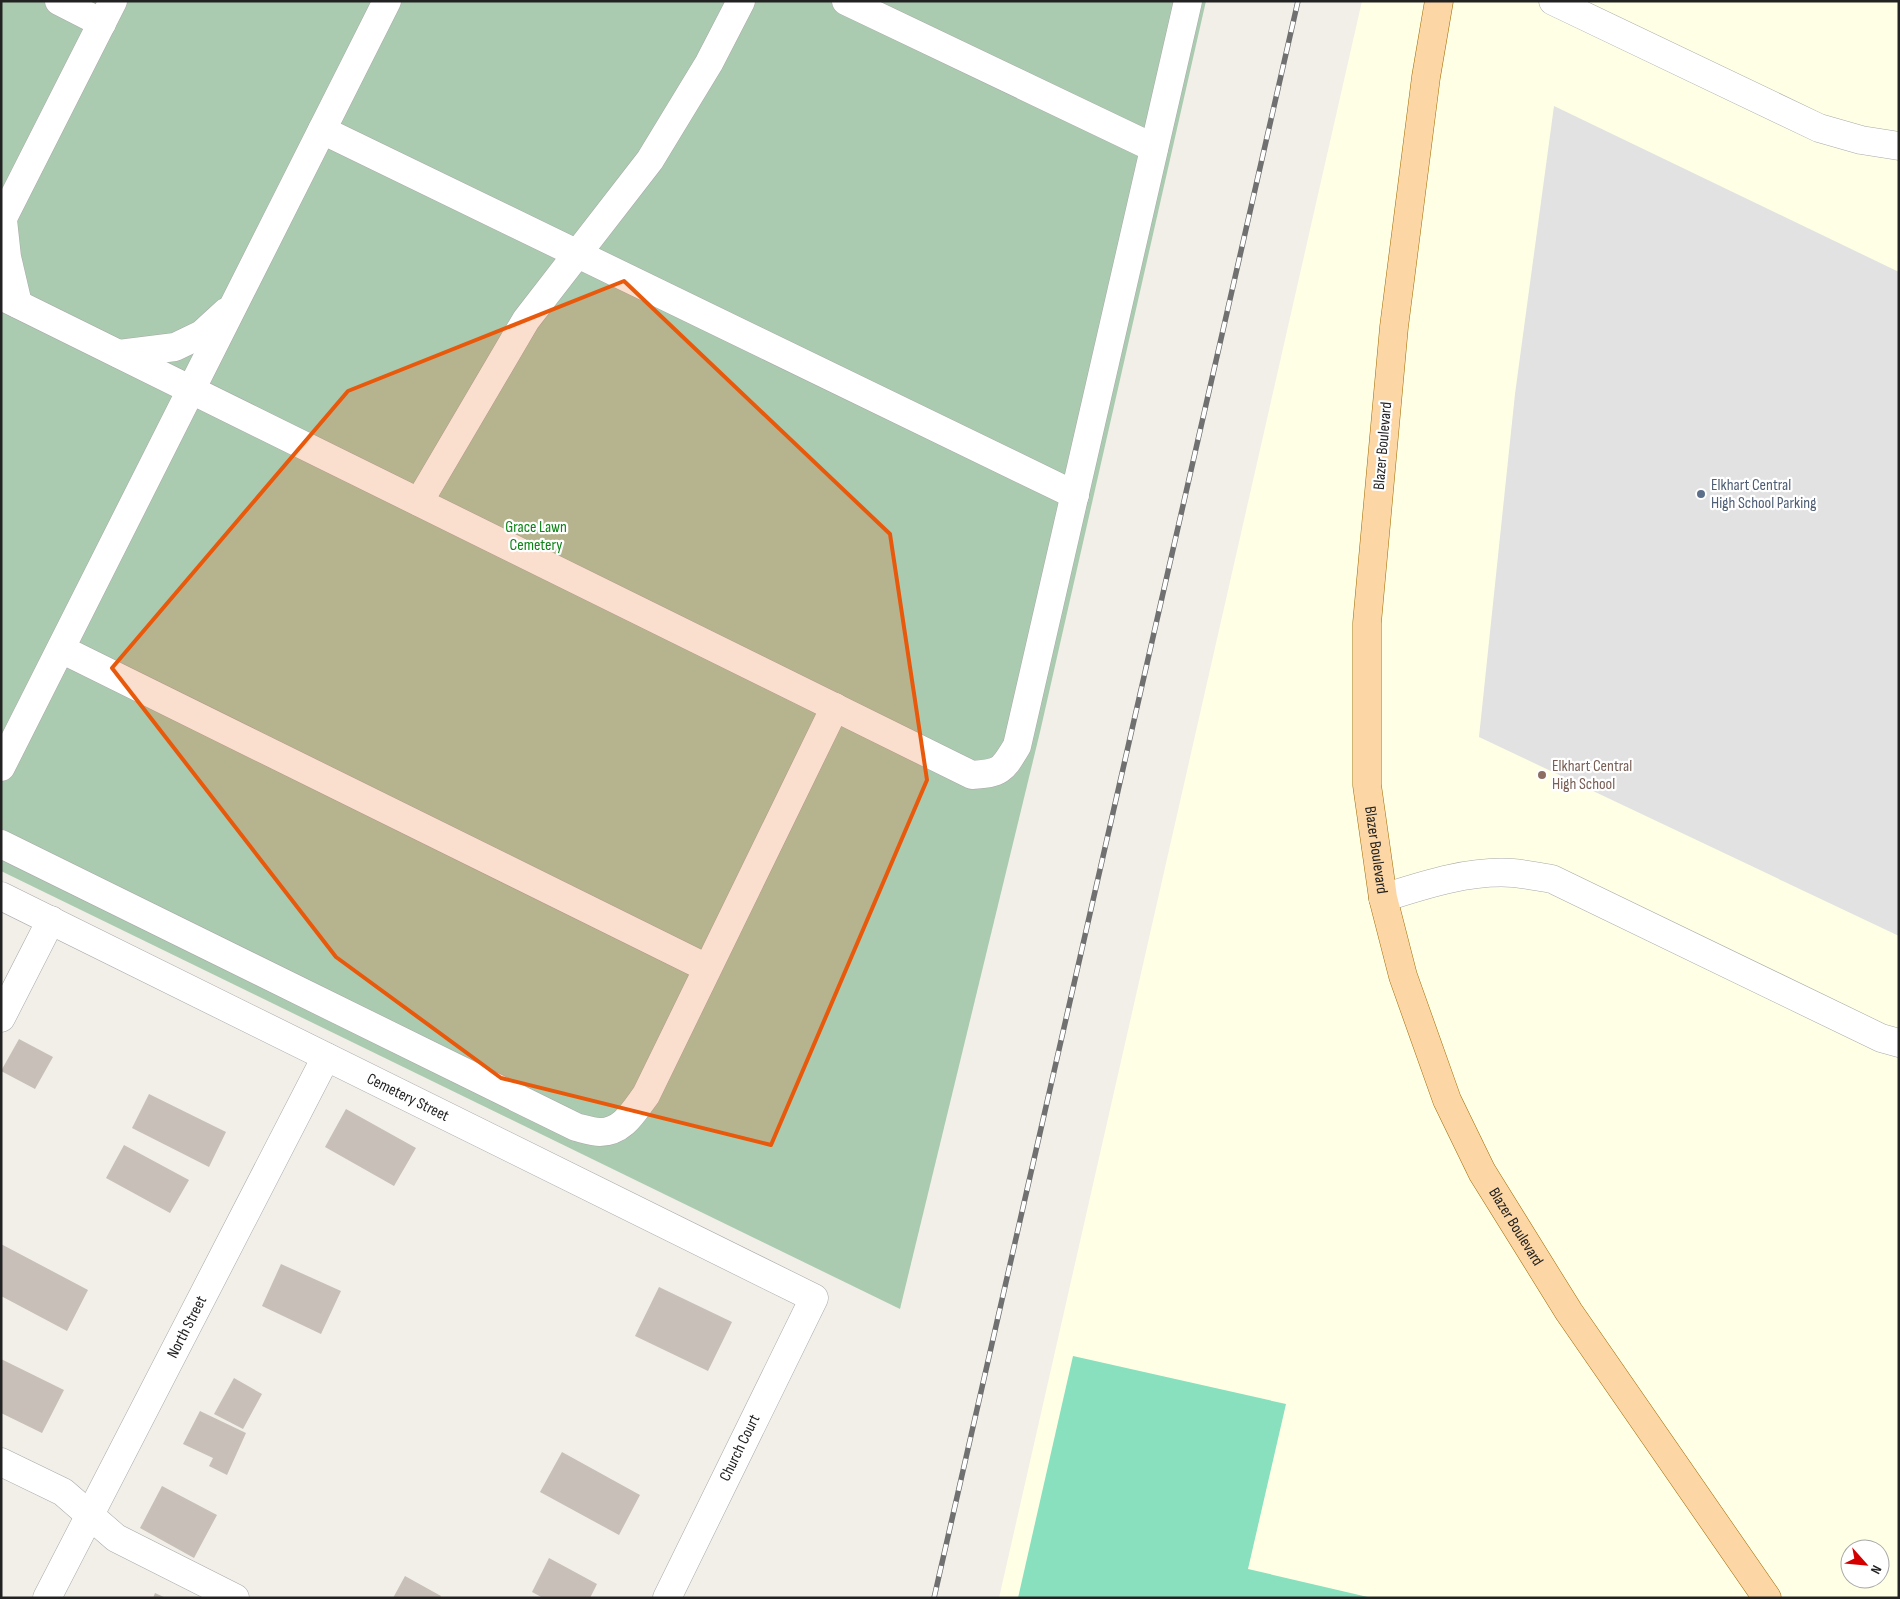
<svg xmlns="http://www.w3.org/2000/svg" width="1900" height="1599" font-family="'Sofia Sans Condensed',sans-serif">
<rect width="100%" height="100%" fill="#f2efe9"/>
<!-- education -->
<path fill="#ffffe5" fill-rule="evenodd" d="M1362,1h537v1597h-900zM1850,1549h30v30h-30z"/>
<!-- cemetery -->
<path fill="#aacbaf" d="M1,1h1205l-166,731 -140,577 -899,-438z"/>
<!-- pitch -->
<path fill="#88e0be" d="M1073,1356l213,48 -38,165 124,29h-354z"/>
<!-- parking -->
<path fill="#e2e2e2" d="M1554,106l345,166v664l-420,-199 36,-343z"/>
<!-- building -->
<path fill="#c7bfb8" d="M19,1039l34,18 -18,32 -34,-18z
M149,1094l77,38 -17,35 -77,-39z
M346,1109l70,39 -22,38 -69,-39z
M124,1145l65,35 -19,33 -64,-35z
M1,1244l87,46 -21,41 -66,-35z
M281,1264l60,27 -20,43 -59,-28z
M659,1287l73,35 -24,49 -73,-35z
M1,1359l63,31 -22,43 -41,-20z
M234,1378l28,16 -19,35 -29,-15z
M200,1411l46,22 -19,42 -18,-9 4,-8 -30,-14z
M562,1452l78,43 -21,40 -79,-43z
M162,1486l55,29 -23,43 -54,-30z
M549,1558l48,26 -7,14h-47l-11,-6z
M405,1576l36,20 -1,2h-47z
M155,1593l11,5h-13z"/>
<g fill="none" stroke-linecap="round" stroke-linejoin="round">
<defs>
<g id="minor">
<path d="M59,1l43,22"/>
<path d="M846,1l308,147"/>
<path d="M1553,1l266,127 42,12 38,6"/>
<path d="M322,130l753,365"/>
<path d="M3,220l4,37 11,47"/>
<path d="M1,222l112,-221"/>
<path d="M1,296l971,479c29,-2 30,-4 45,-29l171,-745"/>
<path d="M119,354l56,-7 27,-13 24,-22"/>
<path d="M419,502l107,-182 124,-160 59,-97 32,-62"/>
<path d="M61,649l646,319"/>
<path d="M1,767l386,-766"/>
<path d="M1,844l575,283c8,2 17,5 24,5 23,0 34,-21 46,-37l189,-388"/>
<path id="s1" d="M1,896l813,402 -147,300"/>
<path d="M1383,898c41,-13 86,-28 130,-25 13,1 26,4 39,6l329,159 18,5"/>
<path d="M1,1018l50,-98"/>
<path d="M1,1462l62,30 53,46 119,60"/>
<path id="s2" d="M47,1598l279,-541"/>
</g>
<g id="major">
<path id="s3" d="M1439,1l-13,76 -32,250 -27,296v162l16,113 20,78 44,124 35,72 87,140 198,286"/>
</g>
</defs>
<!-- minor casing -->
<use href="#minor" stroke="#a9a9a9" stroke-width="29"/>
<!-- major casing -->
<use href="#major" stroke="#a06b00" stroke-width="29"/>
<!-- minor -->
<use href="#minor" stroke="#fff" stroke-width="28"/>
<!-- major -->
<use href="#major" stroke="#fcd6a4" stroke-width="28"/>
<defs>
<path id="rail" d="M934,1598l364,-1597"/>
</defs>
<!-- rail casing -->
<use href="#rail" stroke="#707070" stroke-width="5.5"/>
<!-- rail -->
<use href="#rail" stroke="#fff" stroke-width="4" stroke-dasharray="11" stroke-linecap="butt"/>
</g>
<!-- marked area -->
<path fill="#e8590c" fill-opacity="0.2" stroke="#e8590c" stroke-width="4" stroke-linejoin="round" d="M624,281l266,253 37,246 -156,365 -270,-67 -165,-121 -224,-289 236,-277z"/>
<!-- markers -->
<circle fill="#5c6f8a" stroke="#fff" stroke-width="2" cx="1701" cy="494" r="5"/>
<circle fill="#8d6e63" stroke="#fff" stroke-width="2" cx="1542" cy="775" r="5"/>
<g text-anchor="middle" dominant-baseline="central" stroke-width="4.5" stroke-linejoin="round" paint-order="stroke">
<!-- street labels -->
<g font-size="16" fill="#222" stroke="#fff">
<text transform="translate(1383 446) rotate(-85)">Blazer Boulevard</text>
<text stroke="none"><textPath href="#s3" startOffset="854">Blazer Boulevard</textPath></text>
<text stroke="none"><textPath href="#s1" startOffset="454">Cemetery Street</textPath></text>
<text stroke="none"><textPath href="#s3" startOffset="1259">Blazer Boulevard</textPath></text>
<text stroke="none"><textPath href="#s2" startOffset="305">North Street</textPath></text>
<text transform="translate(740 1448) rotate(-64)">Church Court</text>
</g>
<!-- service labels -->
<g font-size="16" fill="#4e5e75" stroke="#fff" text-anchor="start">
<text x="1711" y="485">Elkhart Central<tspan x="1711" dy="18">High School Parking</tspan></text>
</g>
<!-- park labels -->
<g font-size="16" fill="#0c8416" stroke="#fff">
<text x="536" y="527">Grace Lawn<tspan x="536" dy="18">Cemetery</tspan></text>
</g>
<!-- education labels -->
<g font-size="16" fill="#785e54" stroke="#fff" text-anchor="start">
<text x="1552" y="766">Elkhart Central<tspan x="1552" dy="18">High School</tspan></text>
</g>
</g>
<!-- border -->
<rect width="1900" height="1599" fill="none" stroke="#222222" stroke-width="5"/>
<!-- north arrow -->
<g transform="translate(1865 1564) rotate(117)"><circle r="24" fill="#ffffff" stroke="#a7a7a7"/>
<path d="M0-4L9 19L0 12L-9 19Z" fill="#d40000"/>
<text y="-8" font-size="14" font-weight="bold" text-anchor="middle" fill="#222222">N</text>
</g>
</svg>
